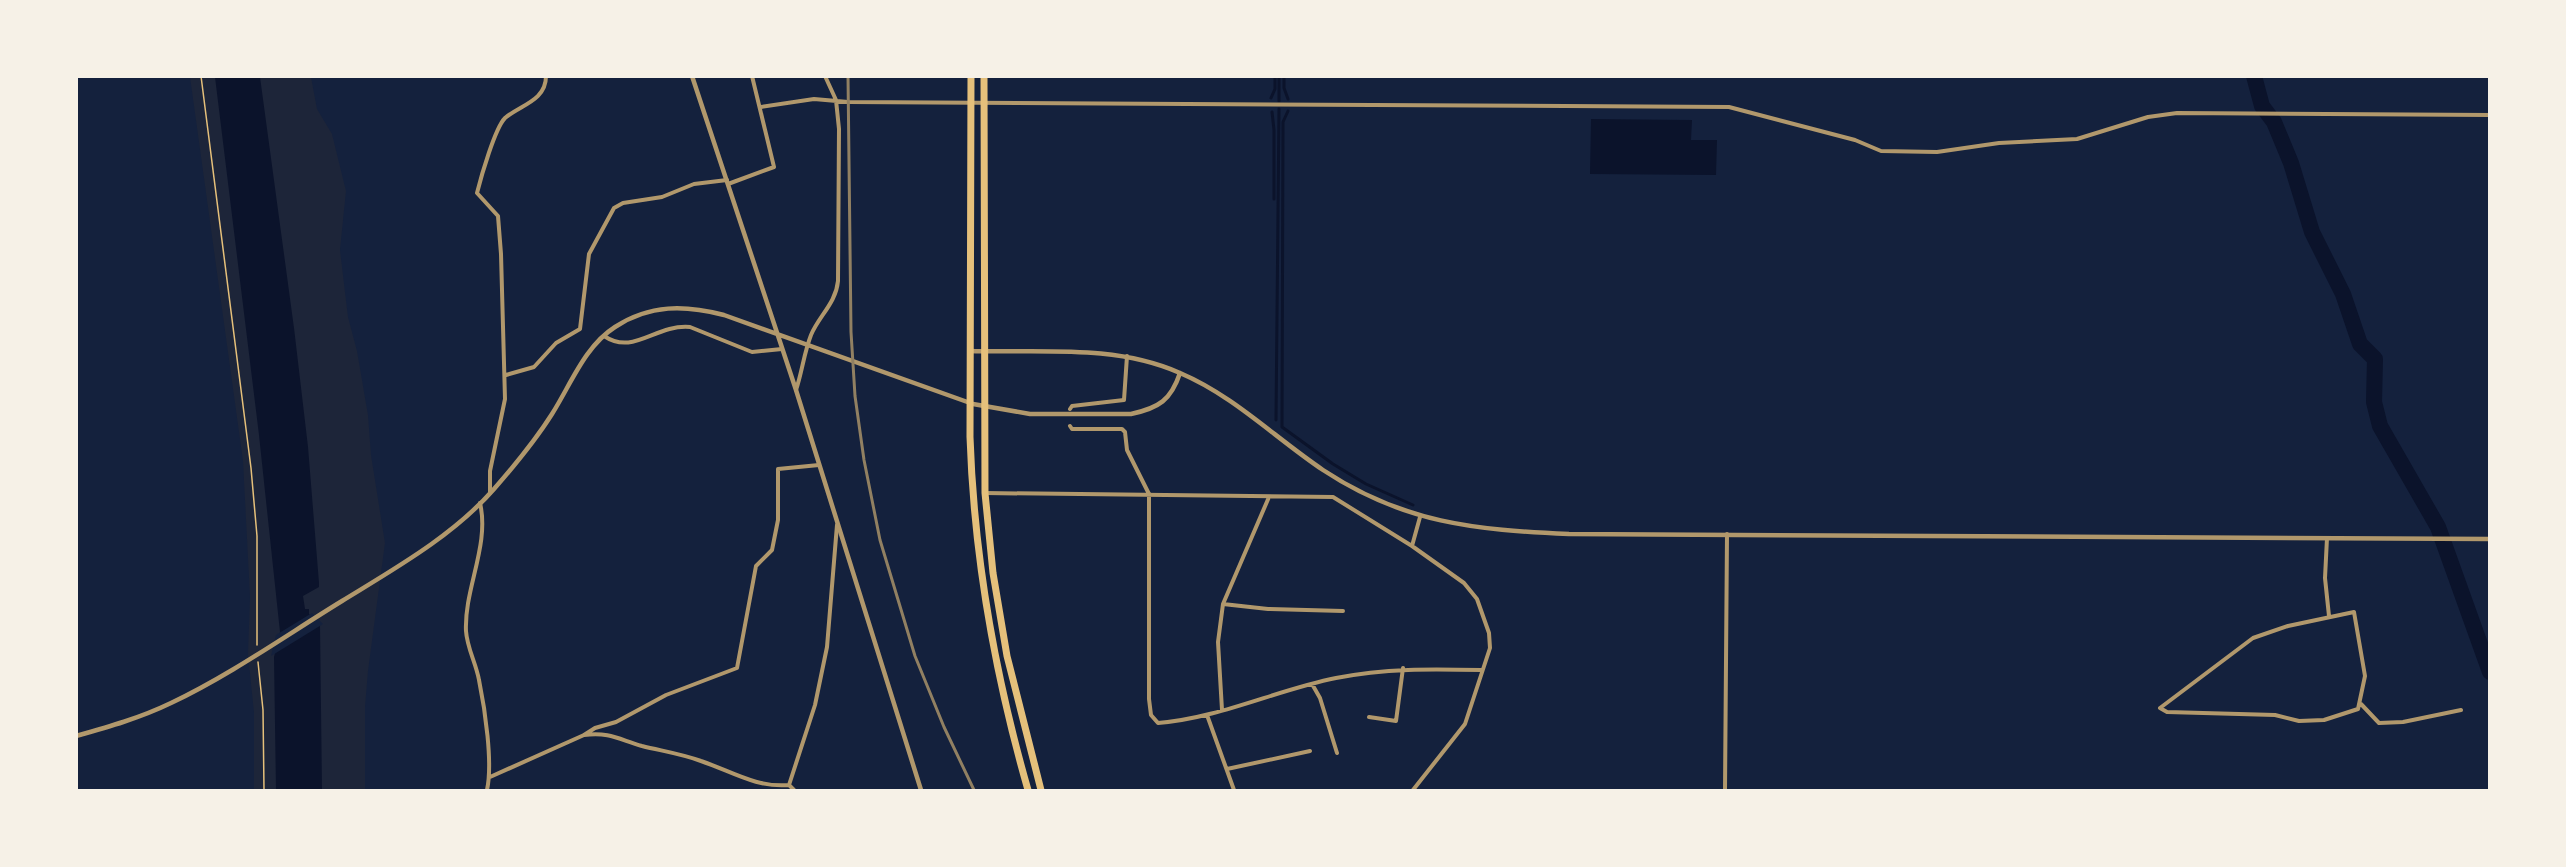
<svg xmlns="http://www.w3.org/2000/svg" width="2566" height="867" font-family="Overpass,sans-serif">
<rect width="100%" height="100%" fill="#14213d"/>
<!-- green -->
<path fill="#1d2539" d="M190,77h121l6,32 15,25 14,57 -6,59 8,67 9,34 11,64 3,40 14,88 -17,128 -3,36v83h-111v-77l-6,-59 2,-57 -7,-136z"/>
<!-- water -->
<path fill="#0b132b" d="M215,77h45l34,251 14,119 11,136v4l-16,9 2,13h4v5l11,12 2,164h-46l-2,-133 6,-25 -21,-197z
M1591,119l101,1 -1,20h26l-1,35 -126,-1z"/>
<!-- pier -->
<path fill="#14213d" d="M312,613l11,11 -52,32 5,-21z"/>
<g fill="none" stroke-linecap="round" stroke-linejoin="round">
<!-- stream -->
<path stroke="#0b132b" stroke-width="3" d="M1284,76v12l4,11
M1271,98l4,-9v-13
M1279,101v-25
M1288,111l-5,11 -1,305 51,37 33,20 47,21
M1272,112l2,18v69
M1276,420l3,-311"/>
<!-- river -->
<path stroke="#0b132b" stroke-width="16" d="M2254,76l8,30 12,16 17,41 21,69 31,62 17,50 15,15 -1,43 6,24 58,101 52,145"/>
<!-- path -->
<path stroke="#e5c07b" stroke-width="1.5" d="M201,76l50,392 6,68v109
M258,662l5,48 1,80"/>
<!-- minor -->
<path stroke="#b1986c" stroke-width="4" d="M761,107l53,-8 34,3 881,5 126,33 26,11 56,1 62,-9 78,-4 71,-22 29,-4 313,2
M728,184l46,-17 -22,-91
M604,336c30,20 51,-12 86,-9l62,25 30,-3
M506,375l28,-8 22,-24 24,-14 9,-75 25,-46 9,-5 39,-6 32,-13 33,-4
M796,390c6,-18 8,-37 15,-55 8,-19 25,-32 27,-54l1,-152 -3,-29 -11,-24
M1070,409l2,-3 52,-6 3,-44
M1070,426l2,3h50l3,3 2,18 22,44v205l2,16 7,8c62,-5 118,-33 178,-45 49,-10 96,-9 146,-8
M490,493v-22l15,-72 -4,-145 -3,-38 -21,-23c4,-16 18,-65 28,-75 15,-13 41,-17 41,-42
M985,493l348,4 79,49 52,37 13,16 12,34 1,15 -25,76 -52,66
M480,503c10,42 -16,86 -14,128 1,17 10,32 13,49 6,29 14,83 8,110
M2327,538l-2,40 4,38
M1412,546l8,-29
M1223,604l45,5 75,2
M2354,612l11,64 -7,33 -34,11 -25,1 -24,-6 -108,-3 -7,-4 93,-70 35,-12z
M1312,684l8,14 17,55
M2361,704l18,19 24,-1 58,-12
M1222,710l-4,-68 5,-38 46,-107
M1207,715l27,75
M1369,717l27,4 7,-53
M584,735l11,-7 21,-6 50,-27 71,-27 19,-102 16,-16 6,-30v-51l41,-4
M1227,769l83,-18
M490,777l94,-42c26,-3 34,4 58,11 20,5 40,8 59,15 30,10 55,27 88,24
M789,785l26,-80 12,-58 10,-122
M789,785l5,5
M1725,790l2,-256"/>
<!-- tertiary -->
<path stroke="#b1986c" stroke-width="4.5" d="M692,76l104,314 125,400
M970,351c70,2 145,-7 210,22 54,23 94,64 143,97 80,53 152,60 246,64l921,5
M76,736c32,-9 64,-18 95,-33 59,-28 114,-67 171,-102 52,-32 111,-65 152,-112 21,-24 41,-48 58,-75 19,-30 33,-68 63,-87 35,-23 70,-22 109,-12l249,89 57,10h101c28,-6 40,-14 49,-41"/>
<!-- trunk -->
<path stroke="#e5c07b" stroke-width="7" d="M971,76l-1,361c4,120 25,238 58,353
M984,76l1,417 8,80 14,83 34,134"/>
<!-- rail -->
<path stroke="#918062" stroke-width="3" d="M848,76l3,256 4,64 9,64 16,80 35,116 29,71 30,63"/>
</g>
<!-- border -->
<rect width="2566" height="867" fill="none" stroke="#f6f1e7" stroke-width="156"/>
</svg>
